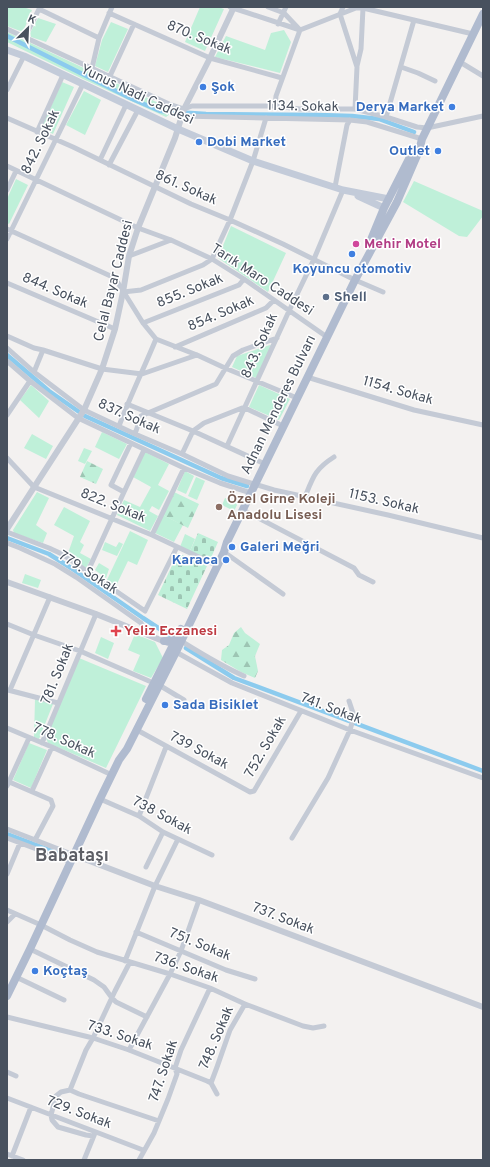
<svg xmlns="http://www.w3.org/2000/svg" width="490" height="1167" font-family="Overpass,sans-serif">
<defs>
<pattern id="forest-firs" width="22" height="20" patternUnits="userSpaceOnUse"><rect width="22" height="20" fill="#bff0d9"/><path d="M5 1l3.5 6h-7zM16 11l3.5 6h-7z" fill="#9dc5b3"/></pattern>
<pattern id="cemetery-stones" width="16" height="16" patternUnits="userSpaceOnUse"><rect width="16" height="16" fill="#bff0d9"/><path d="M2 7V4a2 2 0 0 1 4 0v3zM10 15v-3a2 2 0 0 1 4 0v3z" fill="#9dc5b3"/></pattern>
</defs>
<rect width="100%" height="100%" fill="#f3f1f0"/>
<!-- green -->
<path fill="#bff0d9" d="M7,7h16l9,3 -9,22 -16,-6z
M200,7h18l6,2 -19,42 -20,-9z
M38,18l18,6 -10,18 -15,-5 -1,-4z
M111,22l17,7 -20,43 -13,-6 7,-26z
M284,30l7,12 -11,31 -65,-16 11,-21 39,14 6,-17z
M7,32l160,75 3,7 -4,3 -83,-38 -76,-37z
M62,82l12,5 -21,47 -12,-6z
M84,91l17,9 -16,35 -19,-10z
M16,179l12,6 -19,39 -2,-1v-24z
M414,181l69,30v5l-16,21 -8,-1 -56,-34z
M231,226l55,27 -18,39 -50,-34z
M270,345l2,1 -16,32 -24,-11 5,-11z
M31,385l18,16 -10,17 -19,-18z
M259,385l31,14 -11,21 -30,-13z
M102,432l25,12 -8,15 -24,-12z
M32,434l21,12 -7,13 -22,-11z
M84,448l8,3 -7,13 -7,-3z
M145,452l24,12 -11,21 11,6 -10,19 -7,-4 -3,5 9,5 -8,15 -33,-16 7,-15 16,7 11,-20 -18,-10z
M185,471l9,5 -8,18 -9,-4z
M196,477l9,4 -8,19 -9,-4z
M37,492l12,6 -13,27 11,8 -4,10 -29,-10 -1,-3z
M225,498l13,5 -4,8 -12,-6z
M64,507l26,14 -10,21 4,3 -4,8 11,6 -5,9 -19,-12 7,-20 -20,-11z
M163,515l20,10 -9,17 -19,-9z
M130,531l18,9 -11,25 -9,-4 -13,27 -9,-6z
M185,534l10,5 -5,12 -10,-4z
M105,542l11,5 3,-5 4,2 -6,12 -15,-6z
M99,563l10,6 -3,9 -11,-8z
M25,574l16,6 -3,8 -16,-5z
M135,634l20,8 8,16 -12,20 -18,-7 7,-16 -12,-5z
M101,637l13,6 -6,16 -13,-6z
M79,658l67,28 -40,82 -58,-25 -2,-5z
M35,699l18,5 -14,35 -5,-2z
M29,743l18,7 -16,38 -18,-8z"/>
<!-- forest -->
<path fill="url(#forest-firs)" d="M87,461l16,8 -7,15 -16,-7z
M174,492l25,12 -11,24 -25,-13z
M241,627l4,6 15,11 -5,12 3,15 -3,7 -14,-6 -20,-12 1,-10 7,-5 5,-12z"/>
<!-- cemetery -->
<path fill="url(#cemetery-stones)" d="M198,533l20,9 -8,18 -20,-9z
M178,553l29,13 -20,43 -29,-14z"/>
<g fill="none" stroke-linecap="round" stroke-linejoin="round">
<!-- canal -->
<path stroke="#8ccbee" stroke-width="4.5" d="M7,36l123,62 30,13 46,3 112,1 34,1 27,3 35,13
M7,355l42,36 36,25 136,62 26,8
M7,538l42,16 22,14 72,50 26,17
M186,648l48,30 249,93
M7,834l56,21"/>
<!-- minor -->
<path stroke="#c4cad5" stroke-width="5" d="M230,7l70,23 56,-22h7l110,26
M268,7l16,6 16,17 -24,66 -1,10
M343,7l-3,7 17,53 -2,42
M39,9l60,29
M109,13l101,45 72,20
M278,24l8,-17
M7,29l162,75 15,5 8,-3h83l25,3h55l31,8 31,10 10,1 56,-12
M25,37l15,-30
M460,62l23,14
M357,66l4,-17 2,-41
M401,67l17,6 17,8
M92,68l7,-30 13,-31
M110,76l24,-52
M7,90l17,-34
M182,116l168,4 17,2 55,17
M386,117l28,-97
M7,118l66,29 118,57 39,16 53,24 72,36 28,12
M37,132l26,-57
M100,160l26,-55
M109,165l29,-55
M7,166l131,62 33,12 41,19 32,20 83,58
M335,187l12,-62 3,-5
M7,190l9,-19
M7,229l108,49 28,45 13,16 41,16 28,13 72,30
M7,239l76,-155
M129,256l42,-16
M7,283l108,46
M123,292l18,-2 62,-25 9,-6 18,-39 23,-59 13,-43
M143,323l96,-38 5,-6
M7,336l27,12 9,2
M175,347l91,-39 8,-8
M7,348l27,24 50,38 51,24 47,20 46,22 46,14 114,25 95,23
M7,361l23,20 48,37 106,50 36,15 31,10
M34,372l9,-22 59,19 40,5 55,-19
M307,377l107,33 69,15
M127,404l66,27 72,33
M7,415l23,-34
M119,426c11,-29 25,-58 37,-87
M135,434l6,-18 75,-32 17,-28 10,-6 34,-12
M227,446l62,-135 25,-52 29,-69
M182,454l11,-23 11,-8 38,-15h3l38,18
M7,458l27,29 118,48 66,31
M124,492l20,-42
M305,497c8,-20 10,-28 29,-40
M243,510l111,58 5,7 14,7
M7,532l42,16 13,6 83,57 32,-64
M152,535l32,-67
M7,543l13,5 35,16 21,13 65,46 7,12
M224,552l59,42
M88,571l36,-79 -13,-7 20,-42
M7,624l27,11 46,16 69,30
M181,641c21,13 40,25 63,35
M176,652l56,31 118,47 133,48
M159,685l25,15
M8,690l50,13
M10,690l40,-93
M7,728l45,19 60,28
M137,730l113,62 4,-1 47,-80
M42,743l54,-129
M7,781l44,19 2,6 -18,34
M7,786l22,-48
M32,791l20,-44
M100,799l39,17 24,16 49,23
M139,816l27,-69
M7,829l67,26
M7,838l64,24
M292,838l36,-60 22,-48 4,-14 -5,-15
M146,867l17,-35
M7,874l13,-31
M7,910l34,15 29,15 27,12 73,22 40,14 35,16 58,22 10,2 11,-2
M7,922l8,-8
M136,932l90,38 29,9
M30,949l64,31 10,7 8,11 4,4 31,15
M125,961l30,-75 23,-47
M16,977l48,23
M7,1017l86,21 36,12 78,31 4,2 6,11
M129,1050l41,-76 11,-23 18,-51
M7,1072l9,4
M211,1083l6,-16 13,-37 15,-26
M70,1090l9,4 80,27
M7,1098l136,52
M93,1136l-7,-1 -28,-8 -6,-7 -1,-5 5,-19 5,-4 9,-2 16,-40 7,-12 22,-47 15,-29
M7,1154l16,6
M12,1156l19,-49
M84,1160l11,-27
M139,1160l15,-27 14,-34 9,-25 -2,-6 6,-18 29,-62"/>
<!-- tertiary -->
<path stroke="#c4cad5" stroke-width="6" d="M7,529l77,-119 18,-41 13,-40 8,-37 6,-36 9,-28 37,-90 9,-29 26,-51 24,-51
M7,582l89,32 72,29
M74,855l81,31 44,14 284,107"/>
<!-- secondary -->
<path stroke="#c3cbd9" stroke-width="7" d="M7,50l17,6 154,73 75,32 90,29 46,9
M358,196l26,12"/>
<!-- primary -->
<path stroke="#b0bbcf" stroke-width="8" d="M370,242l14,-34 29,-57
M164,641h5l7,-2
M146,699l35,-70
M7,996l23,-47 70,-150 19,-39 8,-11 49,-97 48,-100 3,-10 128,-262 42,-78 22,-51 3,-12 61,-125"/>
</g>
<!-- markers -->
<g fill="#3f7fe0" stroke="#fff" stroke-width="1.5">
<circle cx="203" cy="87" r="4"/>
<circle cx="452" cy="107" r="4"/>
<circle cx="199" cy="142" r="4"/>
<circle cx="438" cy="151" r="4"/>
<circle cx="352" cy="254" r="4"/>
<circle cx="232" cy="547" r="4"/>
<circle cx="226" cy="560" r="4"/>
<circle cx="165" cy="705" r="4"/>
<circle cx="35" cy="971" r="4"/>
</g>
<circle fill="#d1479c" stroke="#fff" stroke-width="1.5" cx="356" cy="244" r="4"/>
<circle fill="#5c6f8a" stroke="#fff" stroke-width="1.5" cx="326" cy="297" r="4"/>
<circle fill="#8d6e63" stroke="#fff" stroke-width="1.5" cx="219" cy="507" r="4"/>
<path fill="#e0444e" stroke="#fff" stroke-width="1.5" d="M114 625h4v4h4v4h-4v4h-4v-4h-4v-4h4z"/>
<g text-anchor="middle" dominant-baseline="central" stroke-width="3" stroke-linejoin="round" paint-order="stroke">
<!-- street labels -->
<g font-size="14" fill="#48515e" stroke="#fff">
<text transform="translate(199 38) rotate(22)">870. Sokak</text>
<text transform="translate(137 95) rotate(25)">Yunus Nadi Caddesi</text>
<text transform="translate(303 107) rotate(1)">1134. Sokak</text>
<text transform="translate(41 142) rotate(-64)">842. Sokak</text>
<text transform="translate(186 188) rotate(24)">861. Sokak</text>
<text transform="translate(262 280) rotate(33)">Tarık Maro Caddesi</text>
<text transform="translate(114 281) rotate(-76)">Celal Bayar Caddesi</text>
<text transform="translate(55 291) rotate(23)">844. Sokak</text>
<text transform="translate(190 291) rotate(-22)">855. Sokak</text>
<text transform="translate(221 314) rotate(-23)">854. Sokak</text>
<text transform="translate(260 346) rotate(-66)">843. Sokak</text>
<text transform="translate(398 391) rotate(16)">1154. Sokak</text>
<text transform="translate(279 405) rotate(-64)">Adnan Menderes Bulvarı</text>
<text transform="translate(129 417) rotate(24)">837. Sokak</text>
<text transform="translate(384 502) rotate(13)">1153. Sokak</text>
<text transform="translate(113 506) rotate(22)">822. Sokak</text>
<text transform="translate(88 573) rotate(33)">779. Sokak</text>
<text transform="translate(58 674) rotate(-68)">781. Sokak</text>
<text transform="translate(331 709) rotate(21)">741. Sokak</text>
<text transform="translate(64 741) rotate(24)">778. Sokak</text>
<text transform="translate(266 747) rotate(-60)">752. Sokak</text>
<text transform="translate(199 751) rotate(28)">739 Sokak</text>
<text transform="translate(162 816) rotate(28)">738 Sokak</text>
<text transform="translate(283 919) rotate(21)">737. Sokak</text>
<text transform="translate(200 945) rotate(22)">751. Sokak</text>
<text transform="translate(186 968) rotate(19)">736. Sokak</text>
<text transform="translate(120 1036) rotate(18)">733. Sokak</text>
<text transform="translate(217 1038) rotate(-67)">748. Sokak</text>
<text transform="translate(164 1071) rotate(-72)">747. Sokak</text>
<text transform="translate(79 1113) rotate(21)">729. Sokak</text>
</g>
<!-- shop labels -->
<g font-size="14" font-weight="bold" fill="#366cbe" stroke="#fff" text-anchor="start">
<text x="211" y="87">Şok</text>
<text x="444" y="107" text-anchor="end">Derya Market</text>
<text x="207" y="142">Dobi Market</text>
<text x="430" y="151" text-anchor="end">Outlet</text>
<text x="352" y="269" text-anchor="middle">Koyuncu otomotiv</text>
<text x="240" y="547">Galeri Meğri</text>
<text x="218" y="560" text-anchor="end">Karaca</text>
<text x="173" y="705">Sada Bisiklet</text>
<text x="43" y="971">Koçtaş</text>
</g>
<!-- hotel labels -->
<g font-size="14" font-weight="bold" fill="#b23c85" stroke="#fff" text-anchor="start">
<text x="364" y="244">Mehir Motel</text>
</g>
<!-- service labels -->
<g font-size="14" font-weight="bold" fill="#4e5e75" stroke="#fff" text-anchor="start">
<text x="334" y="297">Shell</text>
</g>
<!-- education labels -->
<g font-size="14" font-weight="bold" fill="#785e54" stroke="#fff" text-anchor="start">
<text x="227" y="499">Özel Girne Koleji<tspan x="227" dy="16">Anadolu Lisesi</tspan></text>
</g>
<!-- health labels -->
<g font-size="14" font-weight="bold" fill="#be3a42" stroke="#fff" text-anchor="start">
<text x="124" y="631">Yeliz Eczanesi</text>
</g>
<!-- district labels -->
<g font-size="18" font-weight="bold" fill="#5d5f66" stroke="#fff">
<text x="72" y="856">Babataşı</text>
</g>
</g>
<!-- border -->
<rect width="490" height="1167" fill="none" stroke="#48515e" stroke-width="16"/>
<!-- north arrow -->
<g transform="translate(28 28) rotate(24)" stroke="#ffffff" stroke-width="3" paint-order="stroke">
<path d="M0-3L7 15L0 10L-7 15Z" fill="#48515e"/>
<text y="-6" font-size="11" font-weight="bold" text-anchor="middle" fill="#48515e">K</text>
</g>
</svg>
